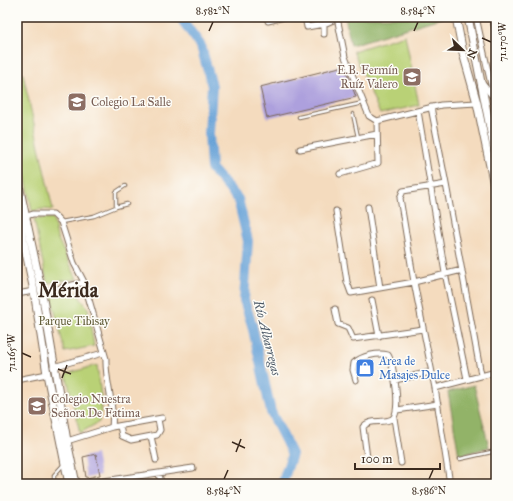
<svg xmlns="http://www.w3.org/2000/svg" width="513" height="501" font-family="'IM FELL Great Primer',serif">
<rect width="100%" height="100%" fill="#fdfcf7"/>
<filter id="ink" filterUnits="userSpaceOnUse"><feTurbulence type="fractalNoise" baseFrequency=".025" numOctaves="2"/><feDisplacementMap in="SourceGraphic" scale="8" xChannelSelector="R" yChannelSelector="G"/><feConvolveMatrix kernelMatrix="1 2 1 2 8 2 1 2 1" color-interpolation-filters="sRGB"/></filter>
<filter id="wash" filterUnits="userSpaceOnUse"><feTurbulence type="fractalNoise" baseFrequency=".012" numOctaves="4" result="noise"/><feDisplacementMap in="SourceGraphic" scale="16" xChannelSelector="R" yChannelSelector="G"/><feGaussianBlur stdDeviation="0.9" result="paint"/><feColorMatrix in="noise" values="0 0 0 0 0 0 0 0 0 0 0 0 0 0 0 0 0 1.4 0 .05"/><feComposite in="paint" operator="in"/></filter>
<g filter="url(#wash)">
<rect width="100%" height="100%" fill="#f4dbbe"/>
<!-- green -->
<path fill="#b9d176" stroke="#7a7e4a" d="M405,35l14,70 -39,9 -27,-63z
M17,74h6l30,136 -10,-1 -11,2 -15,-79z
M53,218l4,19 20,42 -30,4 -13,-64z
M76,292l12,16 6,38 -29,6 -14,-56z
M97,365l5,39 -3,18 -19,11 -14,-59z"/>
<!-- forest -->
<path fill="#92b367" stroke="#666e42" d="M345,17h99l-93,28z
M474,385l15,62 -30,9 -11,-64z"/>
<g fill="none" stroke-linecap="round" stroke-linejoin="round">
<!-- river -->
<path stroke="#67a2d7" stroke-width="10" d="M180,17l21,29 11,40 -3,47 2,35 27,31 10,42 -4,59 8,25 19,87 21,42 -10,30"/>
</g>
<g id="blocks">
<!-- building -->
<path fill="#ada0dd" d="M344,66l12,31 -89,21 -7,-31z
M96,454l4,21 -14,3 -3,-21z"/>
</g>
</g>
<g filter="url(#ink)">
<use href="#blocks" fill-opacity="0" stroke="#7c6856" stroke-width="1"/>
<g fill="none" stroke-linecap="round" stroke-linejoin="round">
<defs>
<path id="lane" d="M496,18l-5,1 5,18
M353,114l5,23
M299,117l64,-14
M116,207l11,-3
M61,222l33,-6 22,-9v-15l9,-6
M460,459l36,-8
M54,484v-9l10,-11"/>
<path id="street" d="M305,17l2,10 17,-3 14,-6
M337,17l8,40 24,59 8,5 64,-16 36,-2
M476,17l20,90
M268,21l16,-4
M324,24v10
M482,83l11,14
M431,107l15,77
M418,111l27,162 22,106
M300,149l77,-15
M340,174l38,-11 -1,-42
M368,207l12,81
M336,211l11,71 4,11 63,-11 48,-12
M24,217l9,-3h20l8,8 13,41 10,19 22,77c-1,23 9,45 6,68l-45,14
M42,293l42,-11
M17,294l17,-3
M372,300l7,36
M335,309l3,15 10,4 5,11 70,-10
M53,367l50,-14
M17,380l30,-6
M356,380l-3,-10 1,-7c8,-7 24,-11 34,-8 6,9 14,58 4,64 -9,5 -22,-1 -29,8l4,31
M395,380l36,-8
M435,388l61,-16
M397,410l41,-6
M394,418l7,45
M120,426l2,10 9,4 26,-5 3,-5 -2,-11
M112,427l50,-9
M151,436l5,24
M159,473l2,11
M83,484l110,-16
M450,484l-15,-96 -21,-106 -14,-84 3,-7 43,-7 35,191"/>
<path id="secondary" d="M456,17l7,36 14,50 19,92
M468,17l28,141
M17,176l25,117 25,148 9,43
M17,209l17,82 13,83 22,110"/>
</defs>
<!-- lane casing -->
<use href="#lane" stroke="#7c6856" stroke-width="4.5"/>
<!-- street casing -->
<use href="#street" stroke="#7c6856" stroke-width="7"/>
<!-- secondary casing -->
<use href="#secondary" stroke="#7c6856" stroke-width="9"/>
<!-- lane -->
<use href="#lane" stroke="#fff" stroke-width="2.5"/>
<!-- street -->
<use href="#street" stroke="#fff" stroke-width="5"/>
<!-- secondary -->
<use href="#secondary" stroke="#fff" stroke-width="7"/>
</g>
</g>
<!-- ticks -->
<path fill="none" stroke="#3b2a1e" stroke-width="1.5" d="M209,31l4,-9M414,31l4,-9M482,38l9,4M22,353l9,4M58,369l13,5M62,378l5,-13M232,442l13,6M236,452l5,-13M224,479l4,-9M429,479l4,-9"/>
<!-- icons -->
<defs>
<symbol id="school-square" viewBox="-11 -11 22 22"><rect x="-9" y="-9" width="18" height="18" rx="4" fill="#8d6e63" stroke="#fdfcf7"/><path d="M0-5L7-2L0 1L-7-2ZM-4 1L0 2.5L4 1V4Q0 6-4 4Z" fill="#fff"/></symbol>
<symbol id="shop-square" viewBox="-11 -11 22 22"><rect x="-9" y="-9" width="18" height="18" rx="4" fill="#3f7fe0" stroke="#fdfcf7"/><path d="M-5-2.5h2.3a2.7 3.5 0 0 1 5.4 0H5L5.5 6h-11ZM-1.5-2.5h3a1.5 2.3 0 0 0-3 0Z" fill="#fff"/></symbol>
</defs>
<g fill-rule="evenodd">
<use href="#school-square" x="401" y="66" width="22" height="22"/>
<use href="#school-square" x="66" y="91" width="22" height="22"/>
<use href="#shop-square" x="354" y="357" width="22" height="22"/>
<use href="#school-square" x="26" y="395" width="22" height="22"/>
</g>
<g text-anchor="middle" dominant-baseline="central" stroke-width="3" stroke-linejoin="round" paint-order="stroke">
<!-- education labels -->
<g font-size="12" fill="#785e54" stroke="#fdfcf7" text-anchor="start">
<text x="398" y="70" text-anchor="end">E.B. Fermín<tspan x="398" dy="14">Ruíz Valero</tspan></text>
<text x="91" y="102">Colegio La Salle</text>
<text x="51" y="399">Colegio Nuestra<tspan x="51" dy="14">Señora De Fatima</tspan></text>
</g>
<!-- park labels -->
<g font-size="12" fill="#615c38" stroke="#fdfcf7">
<text x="74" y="321">Parque Tibisay</text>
</g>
<!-- shop labels -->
<g font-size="12" fill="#366cbe" stroke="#fdfcf7" text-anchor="start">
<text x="379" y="361">Area de<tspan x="379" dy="14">Masajes Dulce</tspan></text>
</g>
<!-- water labels -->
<g font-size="13" font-style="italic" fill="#4d5a68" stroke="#fdfcf7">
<text transform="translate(267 338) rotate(76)">Río Albarregas</text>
</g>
<!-- town labels -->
<g font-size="20" font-weight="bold" fill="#3b2a1e" stroke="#fdfcf7">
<text x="68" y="290">Mérida</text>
</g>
</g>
<!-- margin -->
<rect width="513" height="501" fill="none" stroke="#fdfcf7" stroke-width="44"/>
<!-- north arrow -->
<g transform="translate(463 50) rotate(113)" stroke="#fdfcf7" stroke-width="3" paint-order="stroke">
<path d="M0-3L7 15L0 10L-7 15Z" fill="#3b2a1e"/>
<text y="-6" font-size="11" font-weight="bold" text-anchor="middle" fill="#3b2a1e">N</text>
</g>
<!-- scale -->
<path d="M355 463v6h85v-6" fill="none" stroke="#3b2a1e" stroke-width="2"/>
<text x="361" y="463" font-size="12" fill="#3b2a1e" stroke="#fdfcf7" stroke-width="3" paint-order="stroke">100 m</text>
<rect x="22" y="22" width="469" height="457" fill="none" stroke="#3b2a1e" stroke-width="1.5"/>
<g font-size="10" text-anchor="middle" fill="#3b2a1e">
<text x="213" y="14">8.582°N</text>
<text x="418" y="14">8.584°N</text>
<text transform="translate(502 42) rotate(-90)" y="4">71.170°W</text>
<text transform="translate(11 353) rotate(-90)" y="4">71.165°W</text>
<text x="224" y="494">8.584°N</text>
<text x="429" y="494">8.586°N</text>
</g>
</svg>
